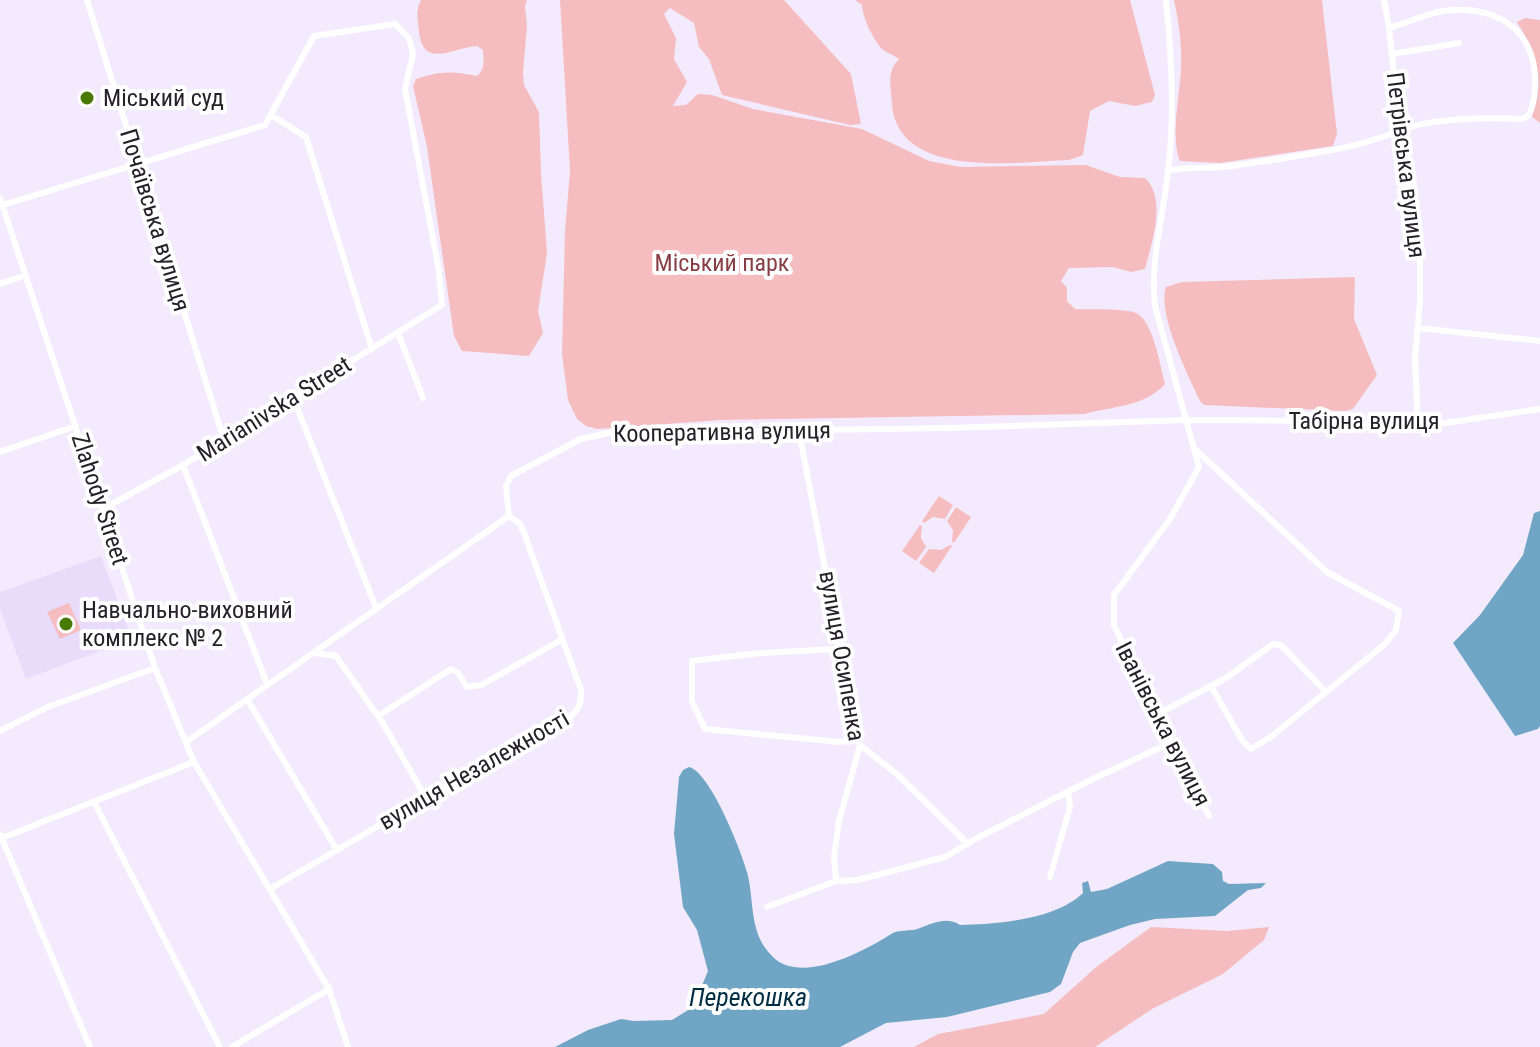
<svg xmlns="http://www.w3.org/2000/svg" width="1540" height="1047" font-family="'Roboto Condensed',sans-serif">
<rect width="100%" height="100%" fill="#f3ebfd"/>
<!-- built -->
<path fill="#e9dcfa" d="M101,556l31,83 -106,40 -26,-70v-17z"/>
<!-- green -->
<path fill="#f5bdbf" d="M421,0h106l-2,6 2,20 -4,47 1,12 15,27 2,61 6,80 -9,58 5,22 -14,23 -67,-5 -8,-15 -27,-189 -14,-61 3,-7c25,-8 36,-8 61,-3 8,-7 7,-16 6,-26l-6,-4c-22,1 -54,24 -58,-14 -1,-12 -4,-21 2,-32z
M560,0h224l67,74 10,50 -11,1 -128,-30 -13,-36 -10,-12 -5,-24 -24,-15 -6,6 12,24 -2,21 13,23 -14,24 13,-1 12,-11 14,1 41,14 109,20 67,32 32,6 125,-2 34,12 25,1c22,21 7,64 0,91l-14,3 -18,-5 -44,1 -8,13 6,7v13l8,8c18,1 40,-1 58,3 20,4 27,54 32,72 -20,23 -53,22 -80,30l-364,6 -124,9 -11,-3 -9,-7 -9,-19 -6,-46 3,-123 5,-60z
M855,0h275l25,95 -3,7 -17,4 -26,-5 -19,10 -7,44 -14,5c-51,2 -170,20 -177,-55 -1,-18 -6,-33 7,-46 -5,-4 -12,-6 -17,-10 -9,-10 -19,-30 -20,-44z
M1174,0h148l15,134 -4,12 -113,17 -40,-2c-10,-24 0,-67 1,-93 1,-23 -2,-45 -7,-68z
M1525,18l15,2v103l-8,-6c7,-42 8,-58 -15,-95z
M1355,277l-1,42 23,56 -24,34 -8,2 -141,-6 -4,-4c-12,-26 -43,-87 -34,-114l16,-5z
M939,496l14,9 -8,14 -12,-2 -9,6 -2,-2z
M956,507l15,10 -17,26 -2,-2 1,-11 -6,-9z
M920,525l2,1 -1,12 5,9 -10,14 -14,-10z
M950,545l2,1 -18,27 -15,-10 10,-14 12,1z
M69,603l12,27 -21,9 -13,-27z
M1151,927l76,4 42,-4 -5,13 -41,34 -71,35 -57,38h-181l24,-13 106,-20 51,-46z"/>
<!-- water -->
<path fill="#71a5c5" d="M1540,511v215l-2,3 -23,7 -62,-93 27,-28 43,-60 11,-42z
M689,767c21,5 52,83 58,105 8,30 1,61 26,85 28,28 92,-6 118,-23 7,-5 20,-2 29,-6 13,-5 27,-12 40,-3 37,-1 95,-5 123,-32l-1,-10 6,-2 3,11 16,-3 61,-28 45,3 9,8 1,9 6,3 37,-1 -5,5 -13,2 -33,26 -60,3 -25,6 -50,18 -7,9 -12,32 -11,8 -103,25 -61,6 -46,24h-285l33,-17 33,-11 13,2 38,-1 21,-13 15,-36 -11,-41 -14,-23 -9,-73 5,-57 4,-7z"/>
<g fill="none" stroke-linecap="round" stroke-linejoin="round">
<!-- minor -->
<path stroke="#fff" stroke-width="6" d="M87,0l137,440
M1166,0c6,57 9,115 2,172 -5,45 -18,88 -13,134l44,161 -29,52 -56,76v30l42,90 53,101
M1384,0l5,28 11,102 13,46 7,66v60l-5,55 3,70
M1392,54l67,-11
M271,115l35,22 66,212
M1168,171c19,-5 36,-2 55,-4 36,-4 73,-11 109,-17 24,-4 47,-11 70,-20 29,-12 88,-13 121,-11l6,-4c8,-18 8,-42 2,-61 -13,-37 -51,-48 -88,-43 -18,3 -36,12 -54,17
M0,198l155,470 39,94 135,227 19,58
M3,205l262,-80 49,-89 81,-12 14,14 4,16 -8,35 34,182 3,34 -259,160 -80,44
M0,284l26,-9
M1418,328l122,13
M398,333l25,65
M293,397l83,211
M799,431l38,201 13,90 10,23 -21,76 -5,36 2,24
M1196,450l131,122 72,39 -3,19 -11,14 -113,92 -21,13 -9,-9 -31,-54
M0,452l76,-26
M183,465l84,219
M509,516l-3,-30 5,-10 70,-37 27,-6 341,-5 237,-8 138,1 94,6 122,-18
M838,649l-78,4 -68,8v41l13,27 134,13 18,-3
M316,653l20,3 48,69 42,73
M247,699l90,151
M1156,715l70,-37 47,-34 8,1 44,46
M378,716l73,-47 7,4 9,14 14,-2 80,-45
M0,731l50,-25 105,-38
M186,742l323,-226
M860,745l38,30 70,69
M94,802l126,245
M0,834l90,213
M2,838l192,-76
M1050,877l20,-70 -2,-15
M270,889l278,-162c20,-7 35,-14 33,-37l-57,-157 -4,-9 -11,-8
M767,907l69,-26 22,-1 87,-23 34,-20 118,-60 73,-34
M232,1047l97,-58"/>
</g>
<!-- markers -->
<g fill="#497900" stroke="#fff" stroke-width="3">
<circle cx="87" cy="98" r="8"/>
<circle cx="66" cy="624" r="8"/>
</g>
<g text-anchor="middle" dominant-baseline="central" stroke-width="8" stroke-linejoin="round" paint-order="stroke">
<!-- poi labels -->
<g font-size="24" fill="#252129" stroke="#fff" text-anchor="start">
<text x="103" y="98">Міський суд</text>
<text x="82" y="610">Навчально-виховний<tspan x="82" dy="28">комплекс № 2</tspan></text>
</g>
<!-- street labels -->
<g font-size="24" fill="#252129" stroke="#fff">
<text transform="translate(1406 165) rotate(83)">Петрівська вулиця</text>
<text transform="translate(155 220) rotate(73)">Почаївська вулиця</text>
<text transform="translate(274 409) rotate(-32)">Marianivska Street</text>
<text x="1364" y="421">Табірна вулиця</text>
<text transform="translate(722 432) rotate(-1)">Кооперативна вулиця</text>
<text transform="translate(100 499) rotate(72)">Zlahody Street</text>
<text transform="translate(842 656) rotate(80)">вулиця Осипенка</text>
<text transform="translate(1163 724) rotate(63)">Іванівська вулиця</text>
<text transform="translate(474 770) rotate(-30)">вулиця Незалежності</text>
</g>
<!-- park labels -->
<g font-size="24" fill="#883d44" stroke="#fff">
<text x="722" y="263">Міський парк</text>
</g>
<!-- water labels -->
<g font-size="26" font-style="italic" fill="#002d43" stroke="#fff">
<text x="748" y="997">Перекошка</text>
</g>
</g>
</svg>
